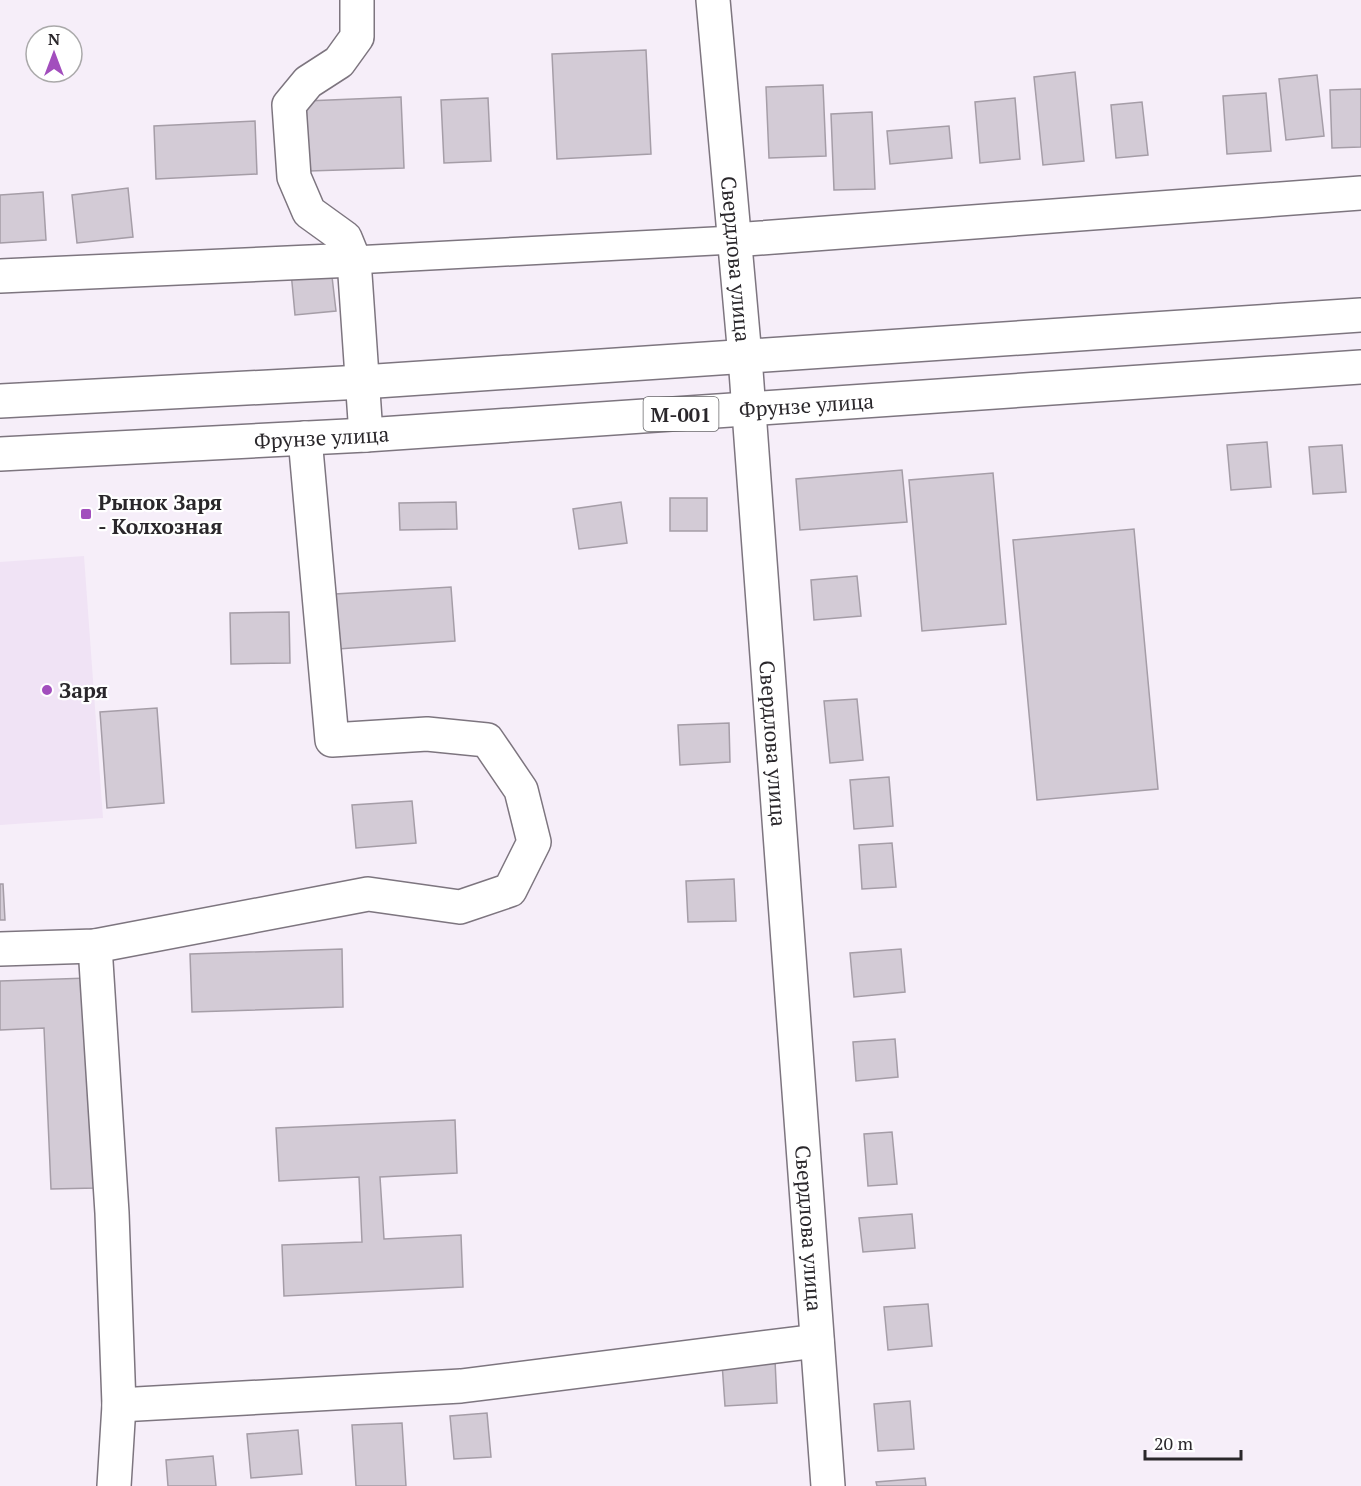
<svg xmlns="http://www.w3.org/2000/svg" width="1361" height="1486" font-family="'PT Serif',serif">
<rect width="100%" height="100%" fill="#f6eef9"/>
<!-- built -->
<path fill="#f0e3f5" d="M84,556l19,262 -103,7v-263z"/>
<!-- building -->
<path fill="#d3cbd6" stroke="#a59da7" stroke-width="1.5" d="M646,50l5,104 -94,5 -5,-105z
M1075,72l9,89 -41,4 -9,-88z
M1317,75l7,61 -38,4 -7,-61z
M823,85l3,71 -57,2 -3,-71z
M1361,89v58l-29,1 -2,-58z
M1266,93l5,58 -44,3 -4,-58z
M401,97l3,71 -95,3 -3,-70z
M488,98l3,63 -47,2 -3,-63z
M1015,98l5,61 -40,4 -5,-61z
M1142,102l6,53 -32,3 -5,-53z
M872,112l3,77 -41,1 -3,-76z
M255,121l2,53 -101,5 -2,-53z
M949,126l3,32 -62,6 -3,-33z
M128,188l5,49 -56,6 -5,-48z
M43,192l3,48 -46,3v-48z
M331,268l5,43 -41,4 -4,-43z
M1267,442l4,45 -40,3 -4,-45z
M1342,445l4,47 -33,2 -4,-47z
M902,470l5,52 -107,8 -4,-51z
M993,473l13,151 -84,7 -13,-151z
M670,498h37v33h-37z
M456,502l1,27 -57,1 -1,-27z
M621,502l6,41 -48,6 -6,-40z
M1134,529l24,260 -121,11 -24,-260z
M857,576l4,40 -47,4 -3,-40z
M451,587l4,54 -117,8 -3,-55z
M289,612l1,51 -59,1 -1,-51z
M857,699l6,61 -33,3 -6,-62z
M157,708l7,95 -57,5 -7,-96z
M729,723l1,39 -50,3 -2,-40z
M889,777l4,49 -39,3 -4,-49z
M412,801l4,42 -60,5 -4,-43z
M892,843l4,44 -34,2 -3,-44z
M734,879l2,42 -48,1 -2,-41z
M0,884h3l2,36h-5z
M342,949l1,58 -151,5 -2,-58z
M901,949l4,43 -51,5 -4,-44z
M88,978l8,210 -45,1 -7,-161 -44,2v-49z
M895,1039l3,38 -42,4 -3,-39z
M455,1120l2,53 -77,4 4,62 77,-4 2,52 -179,9 -2,-51 80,-3 -3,-65 -80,4 -3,-53z
M892,1132l5,52 -29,2 -4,-52z
M912,1214l3,34 -52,4 -4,-34z
M928,1304l4,42 -44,4 -4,-43z
M775,1360l2,43 -52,3 -3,-43z
M910,1401l4,48 -36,2 -4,-47z
M487,1413l4,44 -37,2 -4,-43z
M402,1423l4,63h-50l-4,-61z
M298,1430l4,44 -51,4 -4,-44z
M213,1456l3,30h-48l-2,-26z
M925,1478l1,8h-49l-1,-4z"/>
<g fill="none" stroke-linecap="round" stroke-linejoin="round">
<defs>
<path id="pedestrian" d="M354,260l379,-20"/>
<g id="minor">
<path d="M357,0v37l-18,25 -31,20 -19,23 5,72 15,35 36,26 9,22 12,175"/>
<path id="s1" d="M713,0l32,357 83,1129"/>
<path d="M733,240l628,-47"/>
<path d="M0,276l354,-16"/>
<path d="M95,946l17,267 7,192 -5,81"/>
<path d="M0,949l95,-3 273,-52 92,13 50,-17 24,-48 -13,-52 -34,-50 -60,-6 -95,6 -27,-302"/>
<path d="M119,1405l342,-19 356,-45"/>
</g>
<g id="primary">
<path d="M0,401l362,-19 999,-67"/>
<path id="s2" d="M0,454l366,-19 995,-68"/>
</g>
</defs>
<!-- pedestrian casing -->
<use href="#pedestrian" stroke="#7d757f" stroke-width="30"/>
<!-- minor casing -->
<use href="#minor" stroke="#7d757f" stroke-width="36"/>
<!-- primary casing -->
<use href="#primary" stroke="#7d757f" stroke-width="36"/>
<!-- pedestrian -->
<use href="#pedestrian" stroke="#fff" stroke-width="27"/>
<!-- minor -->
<use href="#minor" stroke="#fff" stroke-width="33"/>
<!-- primary -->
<use href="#primary" stroke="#fff" stroke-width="33"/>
</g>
<!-- markers -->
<g fill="#a24ebd" stroke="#fff" stroke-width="2">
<rect x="80" y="508" width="12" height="12" rx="3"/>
<circle cx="47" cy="690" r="6"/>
</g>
<g text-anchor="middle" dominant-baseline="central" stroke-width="4.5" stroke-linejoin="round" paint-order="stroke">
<!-- shield labels -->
<rect fill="#fff" stroke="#6a686b" stroke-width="1.5" x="643.5" y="397" width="75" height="34" rx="4.5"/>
<g font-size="20" font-weight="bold" fill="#2a272b">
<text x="681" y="414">M-001</text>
</g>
<!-- street labels -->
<g font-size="21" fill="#2a272b" stroke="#fff">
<text stroke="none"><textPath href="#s1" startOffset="260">Свердлова улица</textPath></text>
<text stroke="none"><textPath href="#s2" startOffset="808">Фрунзе улица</textPath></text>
<text stroke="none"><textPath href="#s2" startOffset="322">Фрунзе улица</textPath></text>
<text stroke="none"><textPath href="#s1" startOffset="746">Свердлова улица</textPath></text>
<text stroke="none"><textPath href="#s1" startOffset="1232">Свердлова улица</textPath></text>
</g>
<!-- poi labels -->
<g font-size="21" font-weight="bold" fill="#2a272b" stroke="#fff" text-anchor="start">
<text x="98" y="502">Рынок Заря<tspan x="98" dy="24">- Колхозная</tspan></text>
<text x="59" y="690">Заря</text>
</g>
</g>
<!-- north arrow -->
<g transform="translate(54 54)"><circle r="28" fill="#ffffff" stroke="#aaa9aa" stroke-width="1.5"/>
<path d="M0-4.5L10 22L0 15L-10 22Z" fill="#a24ebd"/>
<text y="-9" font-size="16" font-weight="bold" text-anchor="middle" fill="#2a272b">N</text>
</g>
<!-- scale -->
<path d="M1145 1450v9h96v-9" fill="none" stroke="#2a272b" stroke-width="3"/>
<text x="1154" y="1450" font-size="18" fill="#2a272b" stroke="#ffffff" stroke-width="4.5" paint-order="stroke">20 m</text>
</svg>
